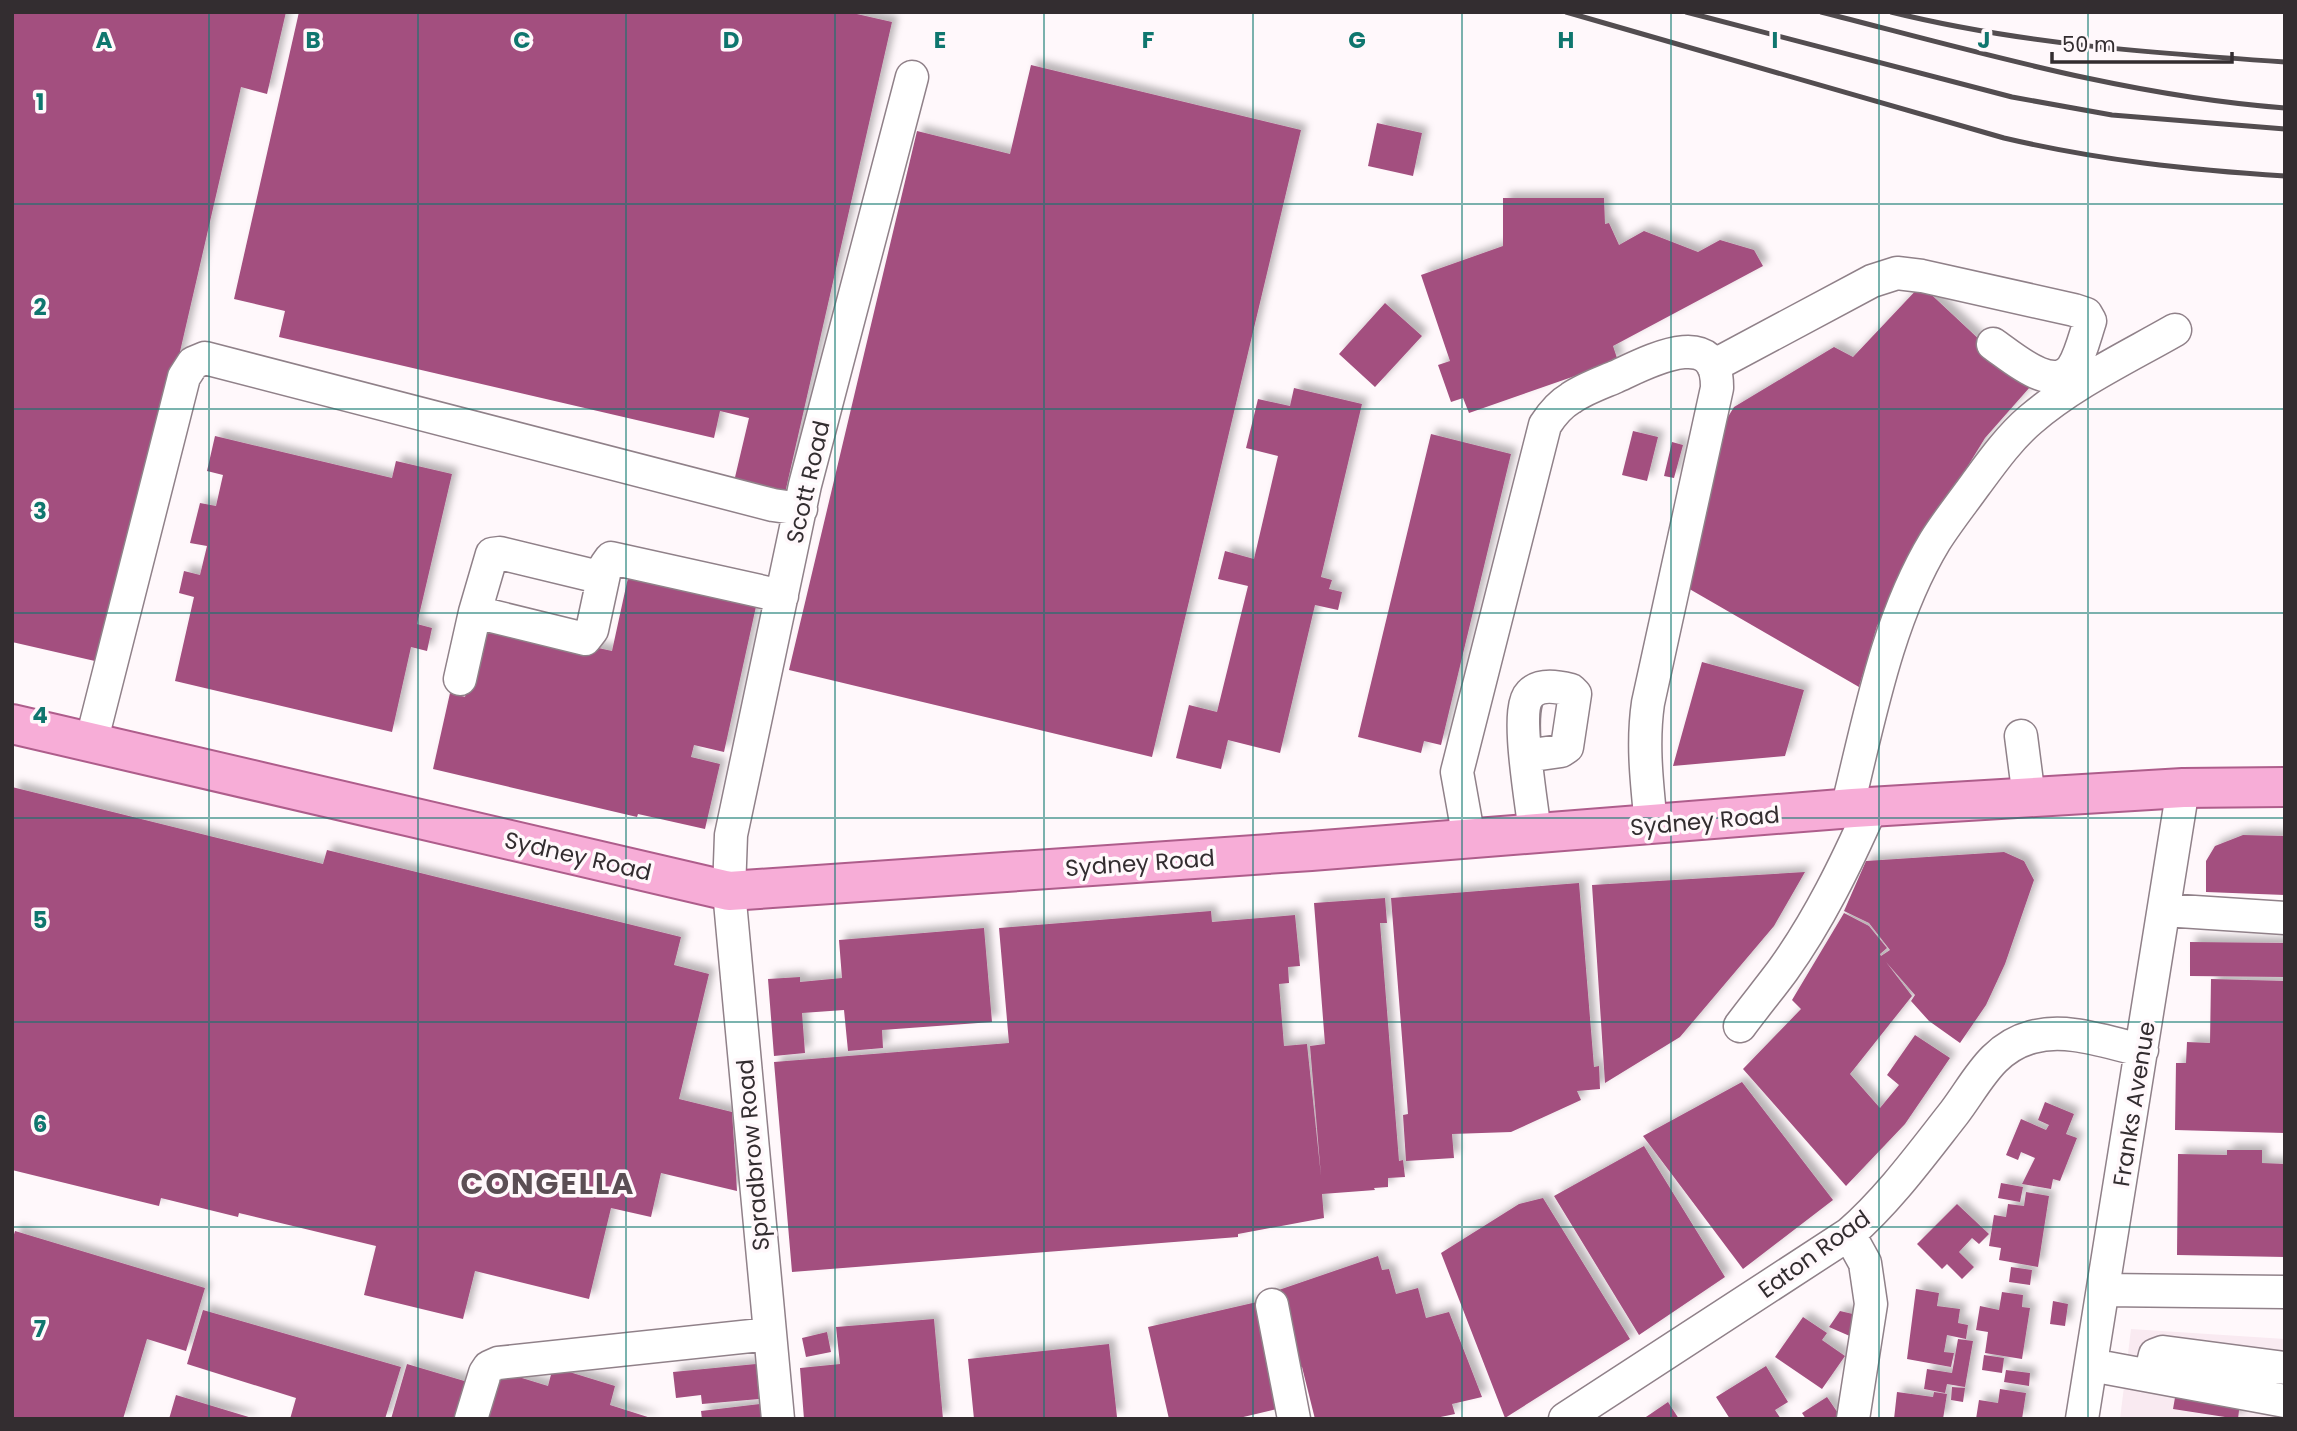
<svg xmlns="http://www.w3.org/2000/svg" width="2297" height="1431" font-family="Poppins,sans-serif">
<defs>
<filter id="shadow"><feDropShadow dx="6" dy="-6" stdDeviation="3.5" flood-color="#0004"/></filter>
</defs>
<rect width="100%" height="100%" fill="#fff8fb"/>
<!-- built -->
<path fill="#f9eaf1" d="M2131,1329l154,10v80h-165z"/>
<!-- building -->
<path fill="#a34f7f" filter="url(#shadow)" d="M12,12h274l-19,82 -26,-7 -133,577 -96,-22z
M299,12h549l44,10 -109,480 -51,-12 17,-72 -29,-7 -6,27 -435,-101 6,-26 -51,-12z
M1031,65l270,65 -149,627 -363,-87 128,-539 93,23z
M1377,123l45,10 -9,43 -45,-10z
M1503,198h101l1,26 4,-1 10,22 25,-14 54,21 22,-12 34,10 9,16 -150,80 5,15 -149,52 -6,-15 -12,4 -13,-37 12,-4 -29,-86 82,-29z
M1921,285l109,102 -45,51 -62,101 -46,87 -18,61 -173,-100 34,-157 14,-23 100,-60 19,10z
M1385,303l37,33 -47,51 -36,-33z
M1294,388l68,16 -41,173 11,3 -3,9 13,3 -4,18 -23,-5 -35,148 -52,-13 -7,29 -45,-11 13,-53 28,7 31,-126 -30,-7 7,-28 29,8 24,-103 -32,-8 12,-49 32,7z
M1633,431l25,6 -11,44 -25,-6z
M1431,434l80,20 -70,291 -17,-4 -3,12 -63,-16z
M215,436l177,42 4,-17 56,13 -35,150 15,4 -5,23 -16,-4 -19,85 -217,-51 19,-84 -15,-4 5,-22 16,4 7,-29 -17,-3 10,-40 16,3 7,-31 -16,-4z
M1672,442l11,3 -9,33 -10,-2z
M629,573l128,29 -33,150 -30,-7 -3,12 29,7 -15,65 -67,-15 -1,3 -204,-48 17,-76 15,4 12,-53 7,-17 63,15 -1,4 18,4 2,-9 46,10z
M1702,662l102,28 -19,66 -112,10z
M12,787l311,77 4,-14 354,87 -7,28 35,9 -30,125 53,13 5,79 -76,-18 -10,44 -40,-9 -22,91 -114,-28 -12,48 -99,-24 12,-49 -137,-33 -1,4 -77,-19 -2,8 -147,-36z
M2243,835l42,1v59l-79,-3v-31l9,-15z
M2004,852l20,9 10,19 -29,84 -19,41 -26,38 -31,-22 -18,-20 4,-6 -29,-33 26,34 -62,78 30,34 19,-23 -12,-10 28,-40 35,23 -45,66 -59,62 -103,-117 58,-60 -9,-9 52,-87 25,13 18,22 -7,6 1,2 9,-6 -21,-27 -25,-12 22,-50z
M1805,872l-31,54 -94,111 -75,46 -13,-198z
M1579,883l15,184 5,-1 1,23 -23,2 4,9 -70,32 -59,2 2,24 -48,3 -3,-46 5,-1 -17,-216z
M1385,898l2,25h-7l19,238 4,-1 2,17 -17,1v9l-14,1 1,2 -53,4 2,24 -86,16v3l-446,35 -18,-210 235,-19 -10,-115 212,-17 1,11 83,-7 5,51 -12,1 1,16 -10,1 5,62 23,-2 14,132 -11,-130 15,-2 -11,-141z
M984,928l8,94 -110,8 1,18 -35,3 -4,-41 -42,3 3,40 -31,3 -6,-77 32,-2v5l42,-4 -3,-38z
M2190,942l95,1v34l-95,-1z
M2211,979l74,2v152l-110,-3 1,-67h10l1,-21 23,1z
M1742,1082l91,118 -90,69 -100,-133z
M2045,1102l29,12 -8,20 11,4 -17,43 -7,-2 -2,10 -29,-5 13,-26 -14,-6 -3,8 -12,-5 15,-36 25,11 3,-5 -11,-5z
M1644,1146l81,131 -86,58 -85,-139z
M2227,1150h35v13l23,1v93l-108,-2 1,-101 49,1z
M2001,1183l22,4 -3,15 -22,-4z
M2026,1192l23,4 -11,71 -39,-7 2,-12 -12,-2 5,-31 12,2 2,-13 16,2z
M1543,1198l87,141 -125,79 -64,-165 78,-49z
M1957,1204l32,30 -10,10 -7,-6 -13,14 15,15 -12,12 -15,-15 -5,5 -25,-25z
M15,1231l190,57 -19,63 -39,-12 -24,80h-111v-178z
M1378,1256l4,14 7,-1 7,25 22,-6 8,30 23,-6 33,85 -30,7 3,10 -24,5h-116l-13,-52 -11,4 -21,-78z
M2011,1267l21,3 -2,15 -21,-3z
M1916,1289l23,4 -2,13 23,3 -2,14 10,2 -2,14 -19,-4 -3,17 10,1 -3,14 -44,-8z
M2002,1292l21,3 -1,12 8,1 -8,51 -37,-6 3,-21 -12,-2 4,-24 19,4z
M2053,1301l15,3 -3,22 -15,-2z
M1257,1302l24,106 -46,11h-66l-21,-92z
M203,1310l198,57 -16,52h-95l6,-21 -109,-34z
M1840,1311l17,4 -5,22 -23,-10z
M1803,1317l24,16 -5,7 23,16 -23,33 -47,-32z
M934,1319l9,100h-139l-4,-51 40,-4 -4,-37z
M827,1332l4,20 -25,5 -4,-19z
M1958,1339l15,2 -8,46 -18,-3 -2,9 -21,-4 3,-20 25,4z
M1109,1344l8,73 -143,2 -6,-60z
M1984,1355l20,3 -2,15 -20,-3z
M407,1364l64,19 -11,36h-69z
M756,1364l3,35 -57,5 -1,-9 -25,3 -3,-26z
M1766,1366l22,36 -13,8 6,9h-51l-14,-22z
M553,1367l62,19 -5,19 44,14h-170l15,-48 49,15z
M2006,1370l24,3 -1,13 -25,-4z
M1952,1387l13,1 -2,14 -12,-2z
M2000,1389l26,4 -4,26h-46l3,-19 19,3z
M1897,1392l36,5 1,-5 13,2 -4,25h-49z
M2176,1392l64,10 -2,17 -65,-10z
M176,1395l76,23v1h-83z
M1827,1397l13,19 -1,3h-33l-4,-6z
M1668,1402l11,17h-36z
M760,1404l2,15h-60l-1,-8z"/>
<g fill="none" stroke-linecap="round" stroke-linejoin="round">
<defs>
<path id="minor" d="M1713,366l159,-85 25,-8 25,3 152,34 12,4 4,7c-5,15 -9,33 -17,46 -19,28 -61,-10 -80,-23
M475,612l110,27 7,-9 14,-65 5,-7 171,38
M460,679l15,-67 17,-58 8,-1 103,25
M2021,736l8,62
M91,743l93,-366 9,-14 12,-5 568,147 28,4
M1526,756l35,-5 6,-4 8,-53 -4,-4c-12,-3 -31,-7 -41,4 -16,16 3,115 5,140
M1847,809c22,-89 40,-189 88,-268 12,-19 27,-38 40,-56 17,-23 34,-47 55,-65 43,-37 96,-62 145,-90
M1469,839l-12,-67 88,-347c7,-11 14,-20 26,-27 13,-9 30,-15 44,-21 31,-14 103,-54 102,11l-69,315c-6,41 -1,81 3,122
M2164,910l121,8
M1740,1026c14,-19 29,-37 43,-56 36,-50 63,-106 88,-162
M1849,1234l16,29 6,41 -18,115
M2103,1290l182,2
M1272,1305l22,114
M2091,1365l194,36
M2150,1376l5,-21 8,-3 122,16
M471,1419l14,-46 4,-6 9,-4 272,-29
M778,1419l-49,-528 2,-56 74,-350 107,-408
M1565,1419l284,-185c40,-35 72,-79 105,-121 23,-30 37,-65 78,-76 36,-10 76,6 110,13
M2082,1419l101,-631"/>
<path id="major" d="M12,724l717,167 582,-40 542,-43 330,-20 102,-1"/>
</defs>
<!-- minor casing -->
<use href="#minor" stroke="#908189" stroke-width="35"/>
<!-- major casing -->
<use href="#major" stroke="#ae5d8b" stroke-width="42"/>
<!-- minor -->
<use href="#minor" stroke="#fff" stroke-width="32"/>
<!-- major -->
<use href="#major" stroke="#f7add7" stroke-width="38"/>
<!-- rail -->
<path stroke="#534d50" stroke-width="5" d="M1566,12l438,126c94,22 185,32 281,38
M1686,12l326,85 100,18 173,14
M1821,12c153,39 306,84 464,96
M1891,12c129,32 261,41 394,50"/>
</g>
<!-- grid -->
<path fill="none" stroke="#0f766e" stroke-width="2" stroke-opacity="0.55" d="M209,12v1407M418,12v1407M626,12v1407M835,12v1407M1044,12v1407M1253,12v1407M1462,12v1407M1671,12v1407M1879,12v1407M2088,12v1407M12,204h2273M12,409h2273M12,613h2273M12,818h2273M12,1022h2273M12,1227h2273"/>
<g text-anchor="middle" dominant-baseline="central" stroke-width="7" stroke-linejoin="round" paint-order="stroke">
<!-- street labels -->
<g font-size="23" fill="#332d30" stroke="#fff8fb">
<text transform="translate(808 482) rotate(-77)">Scott Road</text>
<text transform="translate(1705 821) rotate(-5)">Sydney Road</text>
<text transform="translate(578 856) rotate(13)">Sydney Road</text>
<text transform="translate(1140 863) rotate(-4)">Sydney Road</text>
<text transform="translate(2134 1104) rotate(-81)">Franks Avenue</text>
<text transform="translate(753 1155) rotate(-95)">Spradbrow Road</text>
<text transform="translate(1814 1254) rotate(-36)">Eaton Road</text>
</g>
<!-- district labels -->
<g font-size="30" font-weight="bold" letter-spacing="2" fill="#5b4e54" stroke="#fff8fb">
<text x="548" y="1183">CONGELLA</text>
</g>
</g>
<g font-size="23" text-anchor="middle" font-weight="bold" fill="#0f766e" stroke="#fff8fb" stroke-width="7" stroke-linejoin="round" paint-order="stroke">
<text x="104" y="48">A</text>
<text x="313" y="48">B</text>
<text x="522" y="48">C</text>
<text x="731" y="48">D</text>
<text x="940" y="48">E</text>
<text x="1148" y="48">F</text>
<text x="1357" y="48">G</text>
<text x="1566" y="48">H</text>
<text x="1775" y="48">I</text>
<text x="1984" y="48">J</text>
<text x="40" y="110">1</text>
<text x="40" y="315">2</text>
<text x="40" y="519">3</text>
<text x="40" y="723">4</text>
<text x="40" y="928">5</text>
<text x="40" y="1132">6</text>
<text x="40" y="1337">7</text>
</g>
<!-- border -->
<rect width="2297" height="1431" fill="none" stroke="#332d30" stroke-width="28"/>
<!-- scale -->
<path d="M2052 52v10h180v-10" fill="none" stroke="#332d30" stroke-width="3.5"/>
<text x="2062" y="52" font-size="21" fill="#332d30" stroke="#fff8fb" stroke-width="5" paint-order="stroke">50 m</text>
</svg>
